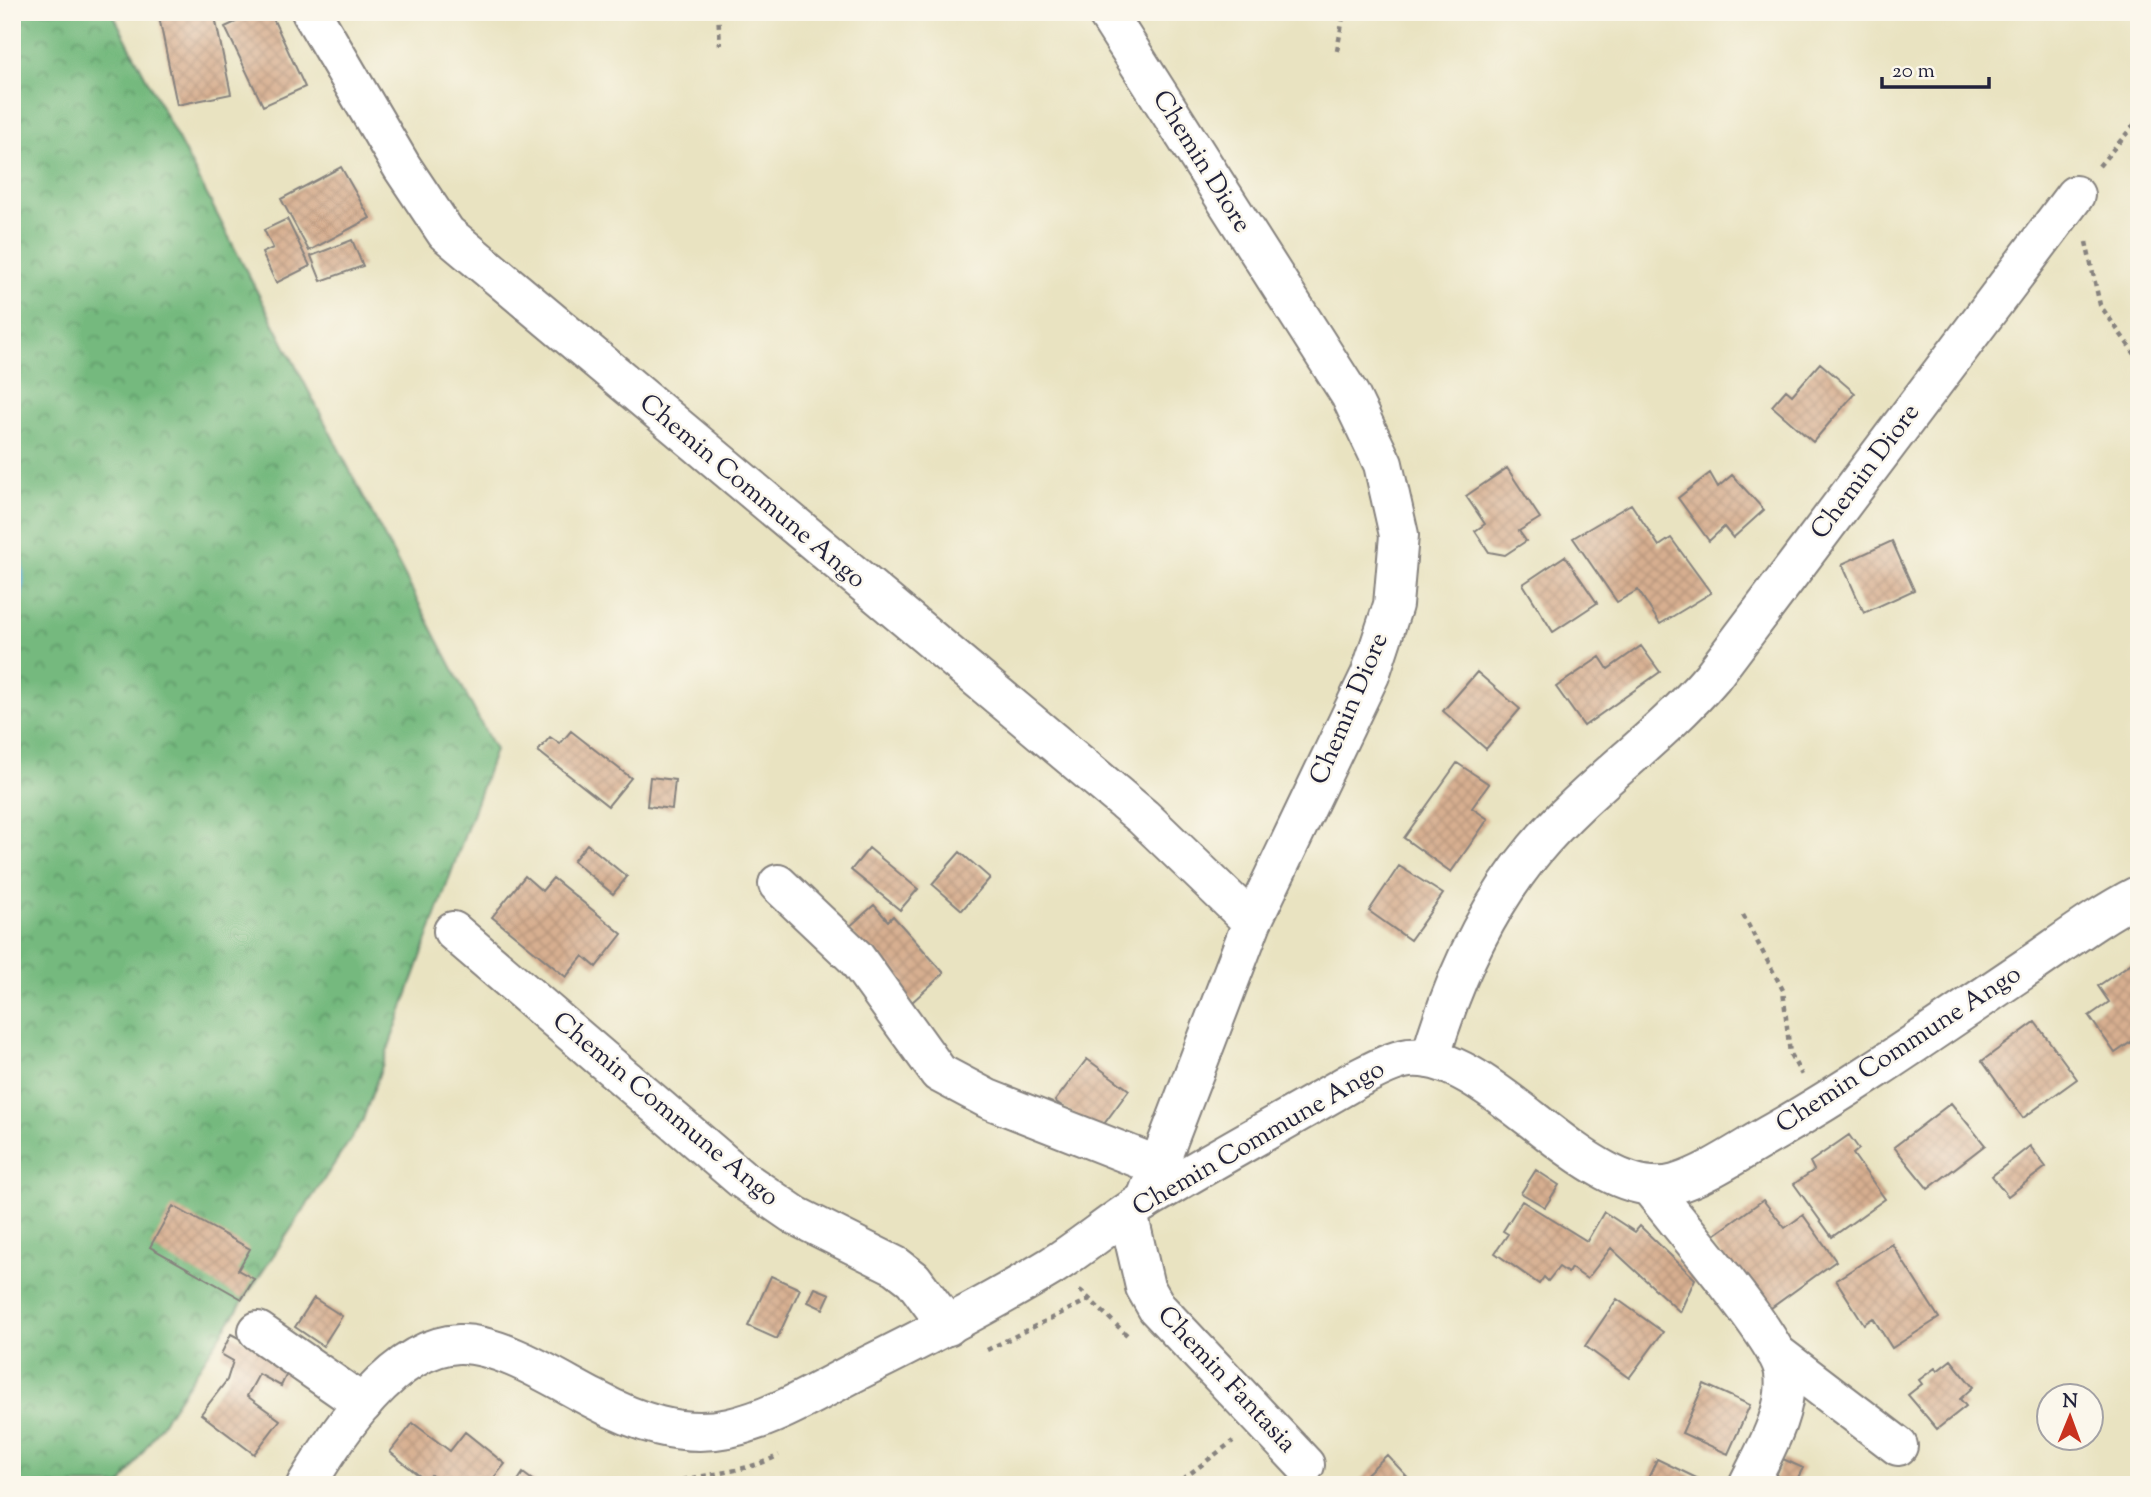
<svg xmlns="http://www.w3.org/2000/svg" width="2151" height="1497" font-family="'Sorts Mill Goudy',serif">
<defs>
<pattern id="forest-crowns" width="20" height="18" patternUnits="userSpaceOnUse" patternTransform="scale(1.75)"><rect width="20" height="18" fill="#74b97e"/><path d="M2 6a3 3 0 1 1 6 0M12 15a3 3 0 1 1 6 0" fill="none" stroke="#5f9668"/></pattern>
<pattern id="building-cross-hatch" width="8" height="8" patternUnits="userSpaceOnUse" patternTransform="scale(1.75)"><rect width="8" height="8" fill="#d7af90"/><path d="M0 0l8 8M0 8l8-8" fill="none" stroke="#b8967d"/></pattern>
</defs>
<rect width="100%" height="100%" fill="#fbf7ec"/>
<filter id="ink" filterUnits="userSpaceOnUse"><feTurbulence type="fractalNoise" baseFrequency=".0143" numOctaves="2"/><feDisplacementMap in="SourceGraphic" scale="14" xChannelSelector="R" yChannelSelector="G"/><feConvolveMatrix kernelMatrix="1 2 1 2 8 2 1 2 1" color-interpolation-filters="sRGB"/></filter>
<filter id="wash" filterUnits="userSpaceOnUse"><feTurbulence type="fractalNoise" baseFrequency=".00686" numOctaves="4" result="noise"/><feDisplacementMap in="SourceGraphic" scale="28" xChannelSelector="R" yChannelSelector="G"/><feGaussianBlur stdDeviation="1.57" result="paint"/><feColorMatrix in="noise" values="0 0 0 0 0 0 0 0 0 0 0 0 0 0 0 0 0 1.4 0 .05"/><feComposite in="paint" operator="in"/></filter>
<g filter="url(#wash)">
<rect width="100%" height="100%" fill="#e9e3c1"/>
<!-- forest -->
<path fill="url(#forest-crowns)" stroke="#4b6e5c" stroke-width="2" d="M12,12h100l383,738 -133,372 -241,363h-109z"/>
<g fill="none" stroke-linecap="round" stroke-linejoin="round">
<!-- stream -->
<path stroke="#5facd8" stroke-width="10" d="M12,542c10,25 9,52 0,77"/>
</g>
<g id="blocks">
<!-- building -->
<path fill="url(#building-cross-hatch)" d="M158,12h56l17,82 -54,11z
M257,12h13l35,75 -42,19 -38,-79z
M341,167l29,51 -61,33 -28,-52z
M287,219l23,47 -34,17 -14,-30 11,-5 -9,-18z
M352,240l11,26 -42,15 -10,-25z
M1820,363l35,30 -42,49 -41,-36 14,-16 6,5z
M1507,468l33,50 -21,13 7,10 -21,14 -16,-3 -14,-21 10,-7 -19,-28z
M1710,473l8,14 14,-12 32,35 -31,28 -9,-11 -15,14 -31,-43z
M1631,504l28,42 12,-8 40,55 -51,31 -22,-34 -21,12 -44,-64z
M1892,541l22,49 -50,23 -22,-49z
M1565,556l32,47 -44,29 -30,-48z
M1641,646l19,26 -76,54 -28,-39 44,-30 8,12z
M1477,672l43,37 -34,40 -43,-38z
M571,731l60,47 -23,28 -70,-55 12,-14 10,7z
M1457,763l32,21 -17,24 16,11 -37,53 -47,-34z
M650,777l25,3 -3,29 -25,-3z
M587,844l40,33 -14,17 -40,-33z
M869,848l49,41 -18,21 -49,-40z
M960,852l30,26 -28,32 -30,-26z
M1399,866l44,28 -33,46 -41,-29z
M525,876l17,15 11,-13 69,56 -26,33 -13,-11 -17,21 -74,-60z
M874,905l14,16 5,-5 51,57 -33,30 -63,-75z
M2139,958v95l-8,-11 -16,11 -26,-37 20,-14 -11,-16z
M2035,1022l42,57 -54,39 -41,-57z
M1087,1059l42,31 -31,42 -43,-31z
M1951,1103l34,42 -57,44 -34,-42z
M1849,1135l10,14 -6,5 32,45 -53,38 -38,-53 20,-14 -4,-8z
M2030,1146l16,21 -38,29 -16,-20z
M1536,1170l23,15 -14,22 -24,-14z
M1763,1200l22,28 18,-13 33,46 -72,52 -55,-74z
M1522,1201l65,40 17,-29 31,20 5,-6 55,53 -15,33 -69,-64 -24,31 -16,-11 -3,5 -9,-6 -11,14 -4,-4 -5,7 -44,-31 13,-19 -5,-3z
M173,1206l77,43 -12,21 16,9 -12,20 -92,-52z
M1892,1244l47,74 -47,30 -19,-30 -9,6 -28,-44z
M771,1276l29,13 -23,50 -29,-13z
M815,1288l15,6 -7,15 -15,-7z
M314,1298l28,18 -19,30 -28,-19z
M1617,1299l46,33 -34,46 -44,-32z
M231,1334l60,31 -10,21 -22,-12 -12,22 33,24 -26,34 -53,-40 26,-34 6,-19 -12,-7z
M1951,1360l22,27 -13,12 6,7 -29,23 -29,-34 14,-11 -3,-4 16,-12 2,3z
M1704,1384l46,21 -22,49 -46,-21z
M413,1423l37,28 15,-19 40,32 -17,21h-45l-12,-10 -5,6 -36,-29z
M1387,1455l28,30h-60z
M1657,1459l54,26h-66z
M1783,1459l20,9 -9,17h-22z
M523,1473l16,12h-24z"/>
</g>
</g>
<g filter="url(#ink)">
<use href="#blocks" fill-opacity="0" stroke="#86827e" stroke-width="2"/>
<g fill="none" stroke-linecap="round" stroke-linejoin="round">
<defs>
<path id="minor" d="M311,12l91,155 44,66 697,584 109,105
M1106,12l244,383 33,69 16,71 -6,70 -23,70 -118,247 -107,279
M778,884l78,74 83,115 49,26 168,66
M453,931l289,248 54,37 100,50 17,13 35,47
M1430,1059c22,-76 54,-149 105,-210 53,-63 123,-109 177,-172l363,-482
M1650,1187c26,34 130,153 134,186 5,39 -20,79 -36,112
M1128,1213l17,74 12,21 148,157
M258,1331l105,73
M1776,1353l122,93"/>
<path id="tertiary" d="M306,1485c31,-51 87,-139 153,-141 42,-1 98,36 135,55 42,23 87,39 135,29 47,-10 92,-39 134,-60 65,-32 128,-65 189,-102 33,-21 63,-47 96,-67 68,-41 138,-79 207,-119 18,-9 35,-19 54,-22 82,-9 181,149 266,126 34,-10 68,-35 99,-52 89,-51 173,-111 258,-168 35,-24 69,-50 107,-69"/>
</defs>
<!-- minor casing -->
<use href="#minor" stroke="#86827e" stroke-width="42"/>
<!-- tertiary casing -->
<use href="#tertiary" stroke="#86827e" stroke-width="42"/>
<!-- path -->
<path stroke="#86827e" stroke-width="4.5" stroke-dasharray="5 5" stroke-linecap="butt" d="M718,12l2,33
M1337,51l7,-39
M2099,166l40,-47
M2086,242l14,63 39,55
M1743,915l40,75 7,64 12,21
M1080,1290l49,47
M987,1350l103,-51
M663,1485c39,-12 81,-11 116,-30
M1175,1485l58,-44"/>
<!-- minor -->
<use href="#minor" stroke="#fff" stroke-width="38"/>
<!-- tertiary -->
<use href="#tertiary" stroke="#fff" stroke-width="38"/>
</g>
</g>
<g text-anchor="middle" dominant-baseline="central" stroke-width="5" stroke-linejoin="round" paint-order="stroke">
<!-- street labels -->
<g font-size="26" fill="#22223b" stroke="#fbf7ec">
<text transform="translate(1201 162) rotate(58)">Chemin Diore</text>
<text transform="translate(1866 472) rotate(-53)">Chemin Diore</text>
<text transform="translate(752 492) rotate(40)">Chemin Commune Ango</text>
<text transform="translate(1350 709) rotate(-67)">Chemin Diore</text>
<text transform="translate(1899 1050) rotate(-33)">Chemin Commune Ango</text>
<text transform="translate(665 1110) rotate(40)">Chemin Commune Ango</text>
<text transform="translate(1259 1139) rotate(-30)">Chemin Commune Ango</text>
<text transform="translate(1226 1380) rotate(47)">Chemin Fantasia</text>
</g>
</g>
<!-- margin -->
<rect width="2151" height="1497" fill="none" stroke="#fbf7ec" stroke-width="42"/>
<!-- north arrow -->
<g transform="translate(2070 1417) rotate(1)"><circle r="33" fill="#fbf7ec" stroke="#a4a2a5" stroke-width="2"/>
<path d="M0-5L12 26L0 18L-12 26Z" fill="#c8321e"/>
<text y="-10" font-size="19" font-weight="bold" text-anchor="middle" fill="#22223b">N</text>
</g>
<!-- scale -->
<path d="M1882 77v10h107v-10" fill="none" stroke="#22223b" stroke-width="3.5"/>
<text x="1892" y="77" font-size="21" fill="#22223b" stroke="#fbf7ec" stroke-width="5" paint-order="stroke">20 m</text>
</svg>
